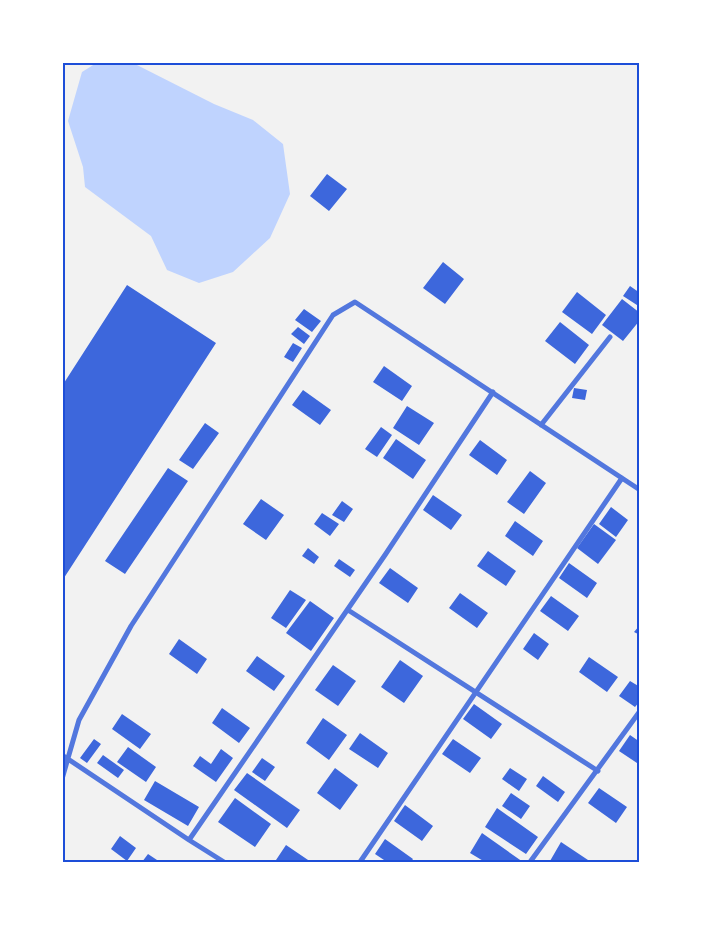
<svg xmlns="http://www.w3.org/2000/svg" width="702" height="925" font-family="'Fira Sans',sans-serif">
<rect width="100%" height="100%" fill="#f2f2f2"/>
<!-- water -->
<path fill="#bfd3fe" d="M98,62l35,1 81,41 39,16 30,24 7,50 -20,44 -37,34 -34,11 -32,-13 -16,-34 -66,-49 -2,-20 -15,-46 14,-49z"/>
<!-- building -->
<path fill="#3d67dc" d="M327,174l20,15 -18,22 -19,-15z
M443,262l21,17 -19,25 -22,-16z
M127,285l89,58 -154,238v-195z
M630,286l10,7v14l-17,-11z
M577,292l29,23 -14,19 -30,-22z
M622,299l18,14v7l-17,21 -21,-16z
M304,309l17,12 -9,11 -17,-12z
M560,322l29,23 -14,19 -30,-23z
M298,327l12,9 -6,8 -13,-10z
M293,343l9,5 -9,14 -9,-5z
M384,366l28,20 -10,15 -29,-19z
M574,388l13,2 -2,10 -13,-2z
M303,390l28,20 -11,15 -28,-20z
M407,406l27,17 -15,22 -26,-17z
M205,423l14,10 -26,36 -14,-9z
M381,427l11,8 -15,22 -12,-8z
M396,439l30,21 -13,19 -30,-21z
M480,440l27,20 -10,15 -28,-20z
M168,468l20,13 -63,93 -20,-13z
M530,471l16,12 -22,31 -17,-12z
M433,495l29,20 -11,15 -28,-20z
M261,499l23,16 -18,25 -23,-16z
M342,501l11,8 -9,13 -12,-7z
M611,507l17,13 -12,17 -17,-13z
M322,513l17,11 -9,12 -16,-12z
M515,521l28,20 -10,15 -28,-20z
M594,524l22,16 -18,24 -21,-16z
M308,548l11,9 -5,7 -12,-8z
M488,551l28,20 -10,15 -29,-20z
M339,559l16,11 -5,7 -16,-11z
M569,563l28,20 -10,15 -28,-20z
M390,568l28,20 -10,15 -29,-20z
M290,590l16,10 -20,28 -15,-10z
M460,593l28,20 -11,15 -28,-20z
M551,596l28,20 -11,15 -28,-20z
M310,601l24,17 -23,33 -25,-18z
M640,625v10l-6,-3z
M534,633l15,11 -11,16 -15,-11z
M179,639l28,20 -10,15 -28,-20z
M257,656l28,20 -11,15 -28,-20z
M589,657l29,20 -11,15 -28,-20z
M400,660l23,16 -19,27 -23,-16z
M333,665l23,16 -18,25 -23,-16z
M630,681l10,6v14l-5,6 -16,-11z
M474,704l28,20 -11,15 -28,-20z
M222,708l28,20 -11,15 -27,-20z
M122,714l29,20 -11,15 -28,-20z
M323,718l24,17 -18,25 -23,-17z
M360,733l28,20 -10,15 -29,-19z
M630,735l10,7v23l-21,-14z
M94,739l7,5 -14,19 -7,-5z
M453,739l28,19 -11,15 -28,-19z
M128,747l28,20 -10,15 -29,-20z
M221,749l12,9 -17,24 -23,-16 7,-10 11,8z
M103,755l21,15 -6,8 -21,-15z
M262,758l13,9 -10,14 -13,-9z
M335,768l23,17 -18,25 -23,-17z
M510,768l17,11 -8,12 -17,-12z
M247,773l53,37 -13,18 -53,-38z
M543,776l22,16 -7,10 -22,-16z
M155,781l44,26 -11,19 -44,-26z
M599,788l28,19 -11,16 -28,-20z
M511,793l19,13 -9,13 -19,-13z
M235,798l36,26 -16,23 -37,-25z
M405,805l28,21 -11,15 -28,-20z
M497,808l41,29 -12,17 -41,-27z
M482,833l41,29h-38l-15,-9z
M120,836l16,12 -9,13 -16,-12z
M385,839l28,20 -2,3h-24l-12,-8z
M561,842l30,20 -41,-1z
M286,845l25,17h-32l-3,-2z
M148,854l12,8h-18z"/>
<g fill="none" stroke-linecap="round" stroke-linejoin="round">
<!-- minor -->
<path stroke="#5277de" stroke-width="5" d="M541,425l69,-88
M348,610l250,161
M62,755l127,85 196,-285 108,-163
M62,779l17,-59 52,-94 202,-311 22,-13 285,188
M189,840l35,22
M360,862l262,-384
M530,862l110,-151"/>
</g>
<!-- border -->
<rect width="702" height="925" fill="none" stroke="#ffffff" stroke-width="128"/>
<rect x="64" y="64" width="574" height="797" fill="none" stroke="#1d4ed8" stroke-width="2"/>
</svg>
